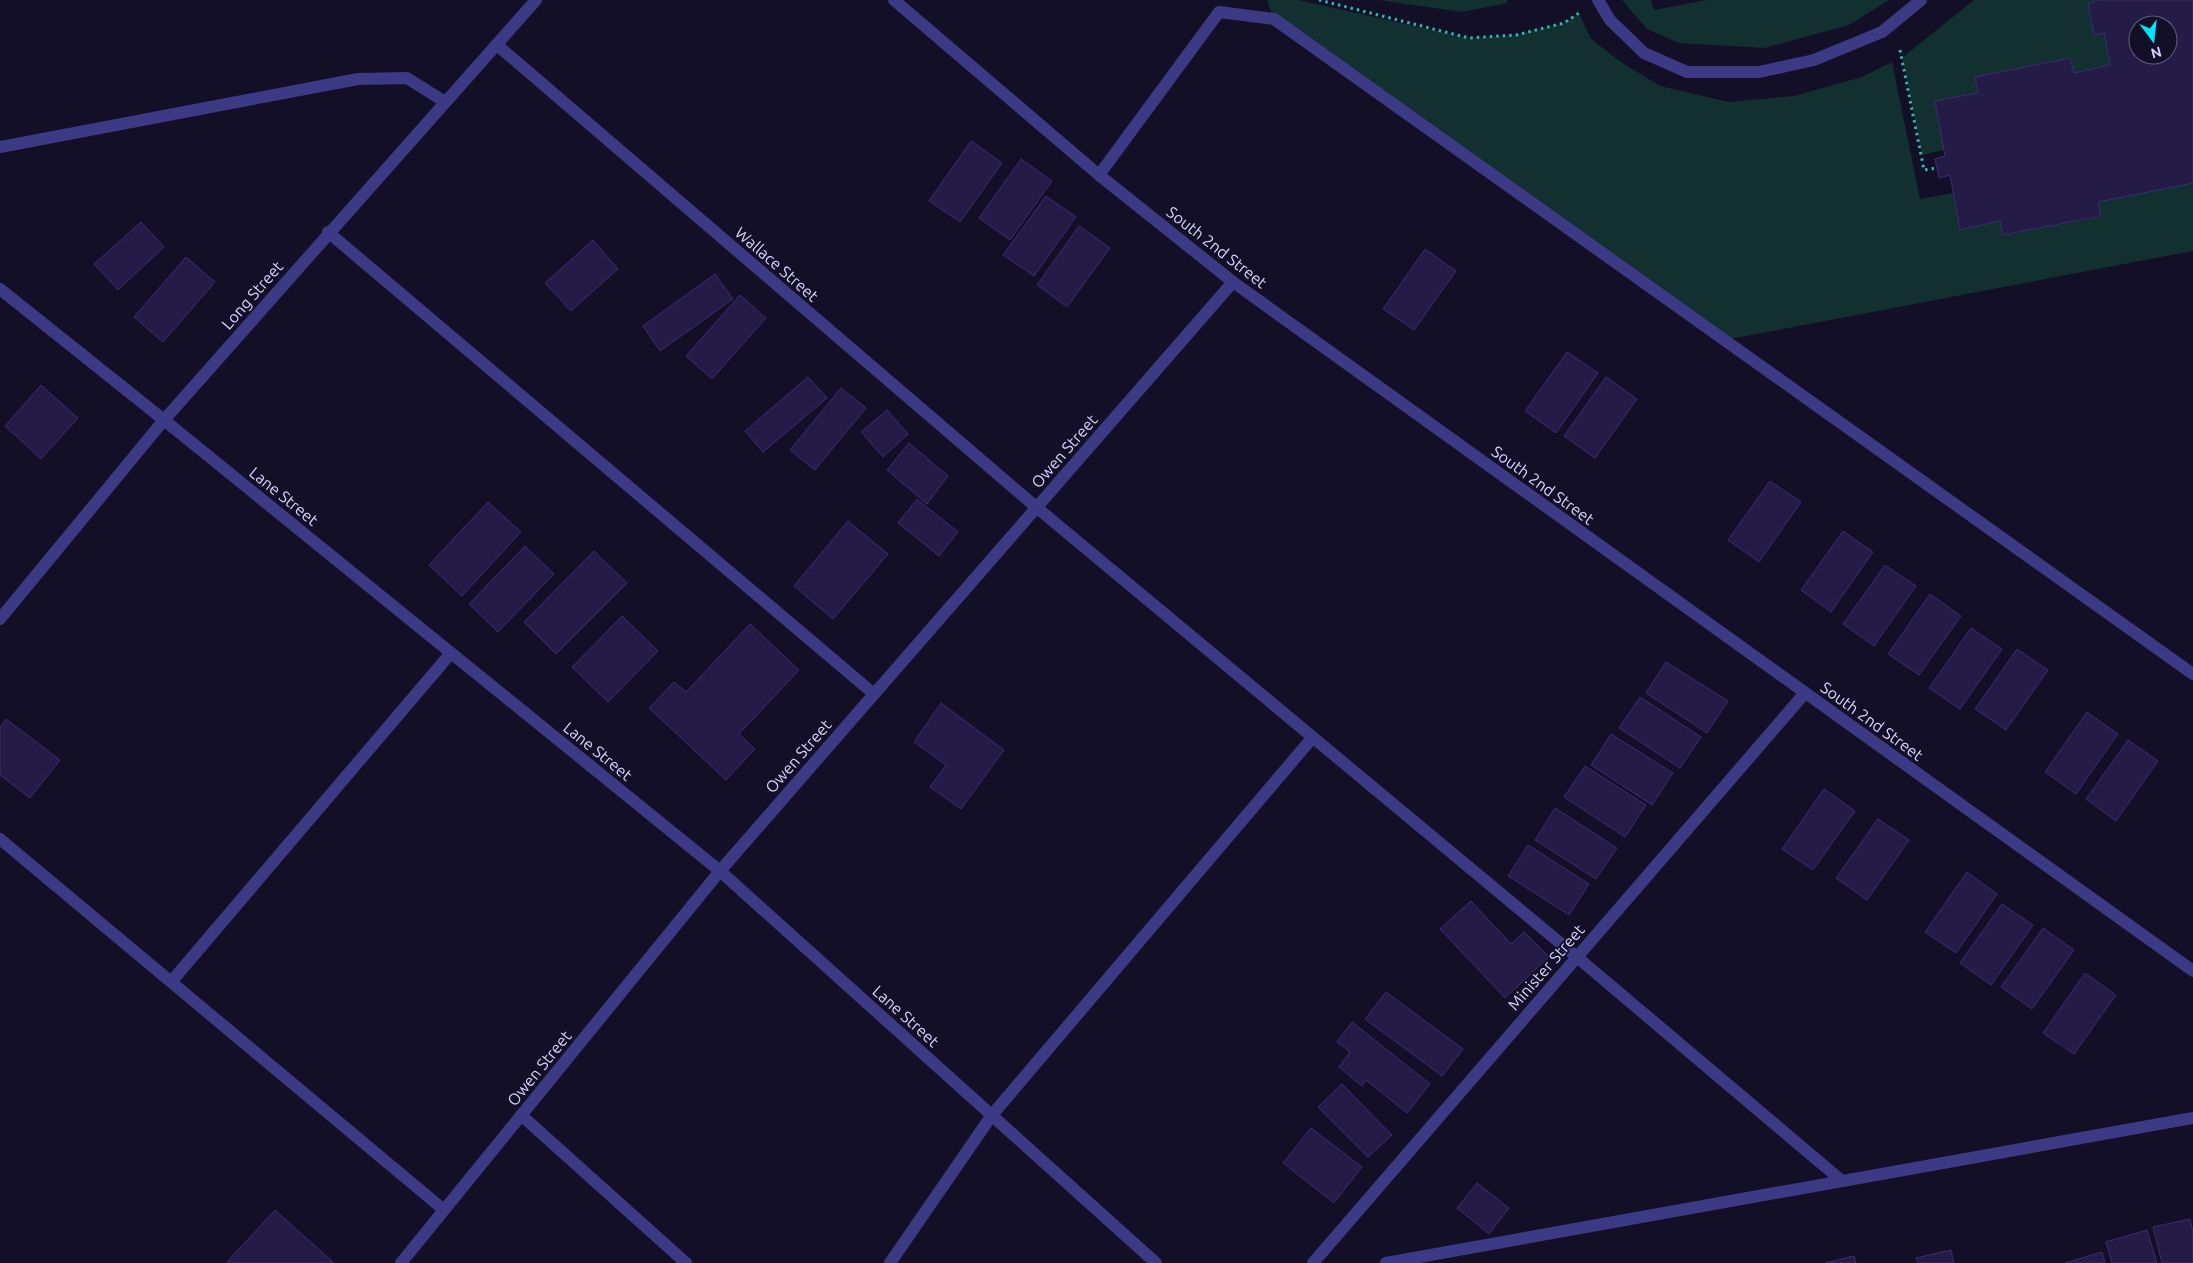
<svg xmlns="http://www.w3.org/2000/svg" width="2193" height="1263" font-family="Ubuntu,sans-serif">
<rect width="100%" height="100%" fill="#130f26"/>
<!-- green -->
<path fill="#12302f" d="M1267,0h31l171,38 47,-3 48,-12 15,-10 12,26 30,23 39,24 69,16 65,-6 68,-19 30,-15 28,137 33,-6 7,37 40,-9 6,13 95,-17 -3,-15 95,-19v68l-468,89 -451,-321z
M1378,0h129v3l-45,9z
M1622,0h29l3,10 53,-10h182l-40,25 -85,23 -85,-5 -32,-14z
M1974,0h124l-10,5 6,30 10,-2 6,32 -36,8 -4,-15 -95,19 3,16 -43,8 9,49 -22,5 -20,-97z"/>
<!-- building -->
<path fill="#241b47" stroke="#3b2d73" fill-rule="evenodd" d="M2098,0h95v183l-95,19 3,14 -98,19 -3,-14 -40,9 -10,-55 -11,3 -4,-19 10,-3 -10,-55 43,-8 -3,-16 95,-19 4,15 36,-8 -6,-32 -10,2 -6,-31zM2138,25h30v30h-30z
M971,141l31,22 -42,59 -31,-21z
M1021,159l31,22 -42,59 -31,-22z
M1046,196l30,21 -42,59 -31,-21z
M141,222l23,25 -46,43 -24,-26z
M1079,226l31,22 -43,59 -30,-22z
M593,240l25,29 -47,42 -26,-28z
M1425,249l31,22 -42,59 -31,-21z
M186,257l29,25 -52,60 -29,-25z
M715,274l18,25 -73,52 -17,-25z
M740,295l26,23 -54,61 -26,-23z
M1567,352l31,21 -42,60 -31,-22z
M808,377l19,21 -64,54 -18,-21z
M1606,377l31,22 -42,59 -31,-22z
M41,385l37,33 -37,41 -36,-33z
M841,388l25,20 -51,62 -25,-20z
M887,410l21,24 -25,23 -22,-25z
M909,443l39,33 -21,28 -40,-34z
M1770,481l31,21 -42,60 -31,-22z
M917,499l41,33 -19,24 -41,-33z
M488,502l33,30 -59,64 -33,-31z
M848,521l40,33 -55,65 -39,-33z
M1843,531l30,21 -42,60 -30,-22z
M525,546l29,28 -56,58 -29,-28z
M594,551l33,32 -71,71 -32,-32z
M1885,565l31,21 -42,60 -31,-22z
M1930,594l31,22 -42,59 -31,-21z
M622,616l36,35 -50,51 -36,-35z
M750,624l49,46 -60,64 16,15 -29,31 -77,-72 25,-26 12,10z
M1971,628l31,21 -42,60 -31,-21z
M2017,649l31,21 -42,60 -31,-21z
M1666,662l62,39 -21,32 -61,-40z
M1640,697l61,40 -21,31 -61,-40z
M941,703l63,47 -43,59 -31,-22 16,-22 -32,-23z
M2087,712l31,22 -42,60 -31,-22z
M6,719l54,41 -30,38 -30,-23v-47z
M1611,734l62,39 -21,32 -61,-40z
M2128,740l30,21 -42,60 -30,-22z
M1585,766l61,39 -21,32 -61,-40z
M1824,789l31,22 -42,59 -31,-21z
M1555,808l62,40 -21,31 -61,-39z
M1878,819l31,21 -42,60 -31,-22z
M1528,845l61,39 -20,31 -61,-39z
M1967,872l30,22 -41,59 -31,-21z
M1471,901l40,43 13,-12 25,25 -44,41 -65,-69z
M2002,904l31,21 -42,60 -31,-22z
M2043,928l31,22 -42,59 -31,-22z
M2085,973l31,22 -42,59 -31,-21z
M1386,992l77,57 -21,27 -77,-57z
M1352,1022l78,62 -23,29 -41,-33 -4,6 -23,-19 11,-15 -13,-10z
M1342,1084l50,51 -24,22 -50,-50z
M1311,1128l51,39 -28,36 -51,-40z
M1477,1183l32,25 -20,26 -32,-26z
M275,1210l59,53h-108z
M2190,1219l3,13v31h-31l-9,-36z
M2147,1230l10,33h-45l-6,-21z
M1951,1250l3,13h-36l-2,-5z
M2102,1252l3,11h-40z
M1854,1256l2,7h-31z"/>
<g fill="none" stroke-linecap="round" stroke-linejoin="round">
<!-- path -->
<path stroke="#2fb8b0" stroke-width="3" stroke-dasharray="2.5 4" stroke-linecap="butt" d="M1319,0l150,38 47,-3 48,-12 15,-10
M1900,50l24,120 13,-2"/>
<!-- service -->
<path stroke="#3d3a85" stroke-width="12" d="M1598,0l12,20 34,33 43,19h72l55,-12 68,-28 39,-32
M0,147l358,-68 49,-1 38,24
M1099,175l120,-163 55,7 919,655
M328,232l546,462
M1036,507l541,450 265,224
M0,839l444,371
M171,982l280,-329
M521,1115l165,148
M890,1263l102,-148 321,-378
M1386,1263l807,-145"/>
<!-- minor -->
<path stroke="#3d3a85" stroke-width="12" d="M497,45l539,462
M0,289l164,131 556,451 436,392
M0,619l164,-199 372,-420
M401,1263l319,-392 513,-589
M1313,1263l492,-570"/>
<!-- tertiary -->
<path stroke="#3d3a85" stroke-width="12" d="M894,0l205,175 134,107 960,689"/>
</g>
<g text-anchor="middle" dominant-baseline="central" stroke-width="4" stroke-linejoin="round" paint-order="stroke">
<!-- street labels -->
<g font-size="16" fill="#d9d4ff" stroke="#130f26">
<text transform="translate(1217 247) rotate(38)">South 2nd Street</text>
<text transform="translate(777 264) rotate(41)">Wallace Street</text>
<text transform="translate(252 295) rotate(-49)">Long Street</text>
<text transform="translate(1064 451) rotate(-49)">Owen Street</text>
<text transform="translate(1543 485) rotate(36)">South 2nd Street</text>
<text transform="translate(284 496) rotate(39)">Lane Street</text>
<text transform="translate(1872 721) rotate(36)">South 2nd Street</text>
<text transform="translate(598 751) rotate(39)">Lane Street</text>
<text transform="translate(798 756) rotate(-49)">Owen Street</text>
<text transform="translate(1546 967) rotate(-49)">Minister Street</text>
<text transform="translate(906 1016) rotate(42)">Lane Street</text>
<text transform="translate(539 1068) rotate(-51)">Owen Street</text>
</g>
</g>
<!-- north arrow -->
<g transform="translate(2153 40) rotate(165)"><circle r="24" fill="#130f26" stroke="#625e7d"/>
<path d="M0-4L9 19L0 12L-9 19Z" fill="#00e5ff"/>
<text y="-8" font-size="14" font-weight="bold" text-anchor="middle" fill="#d9d4ff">N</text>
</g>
</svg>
